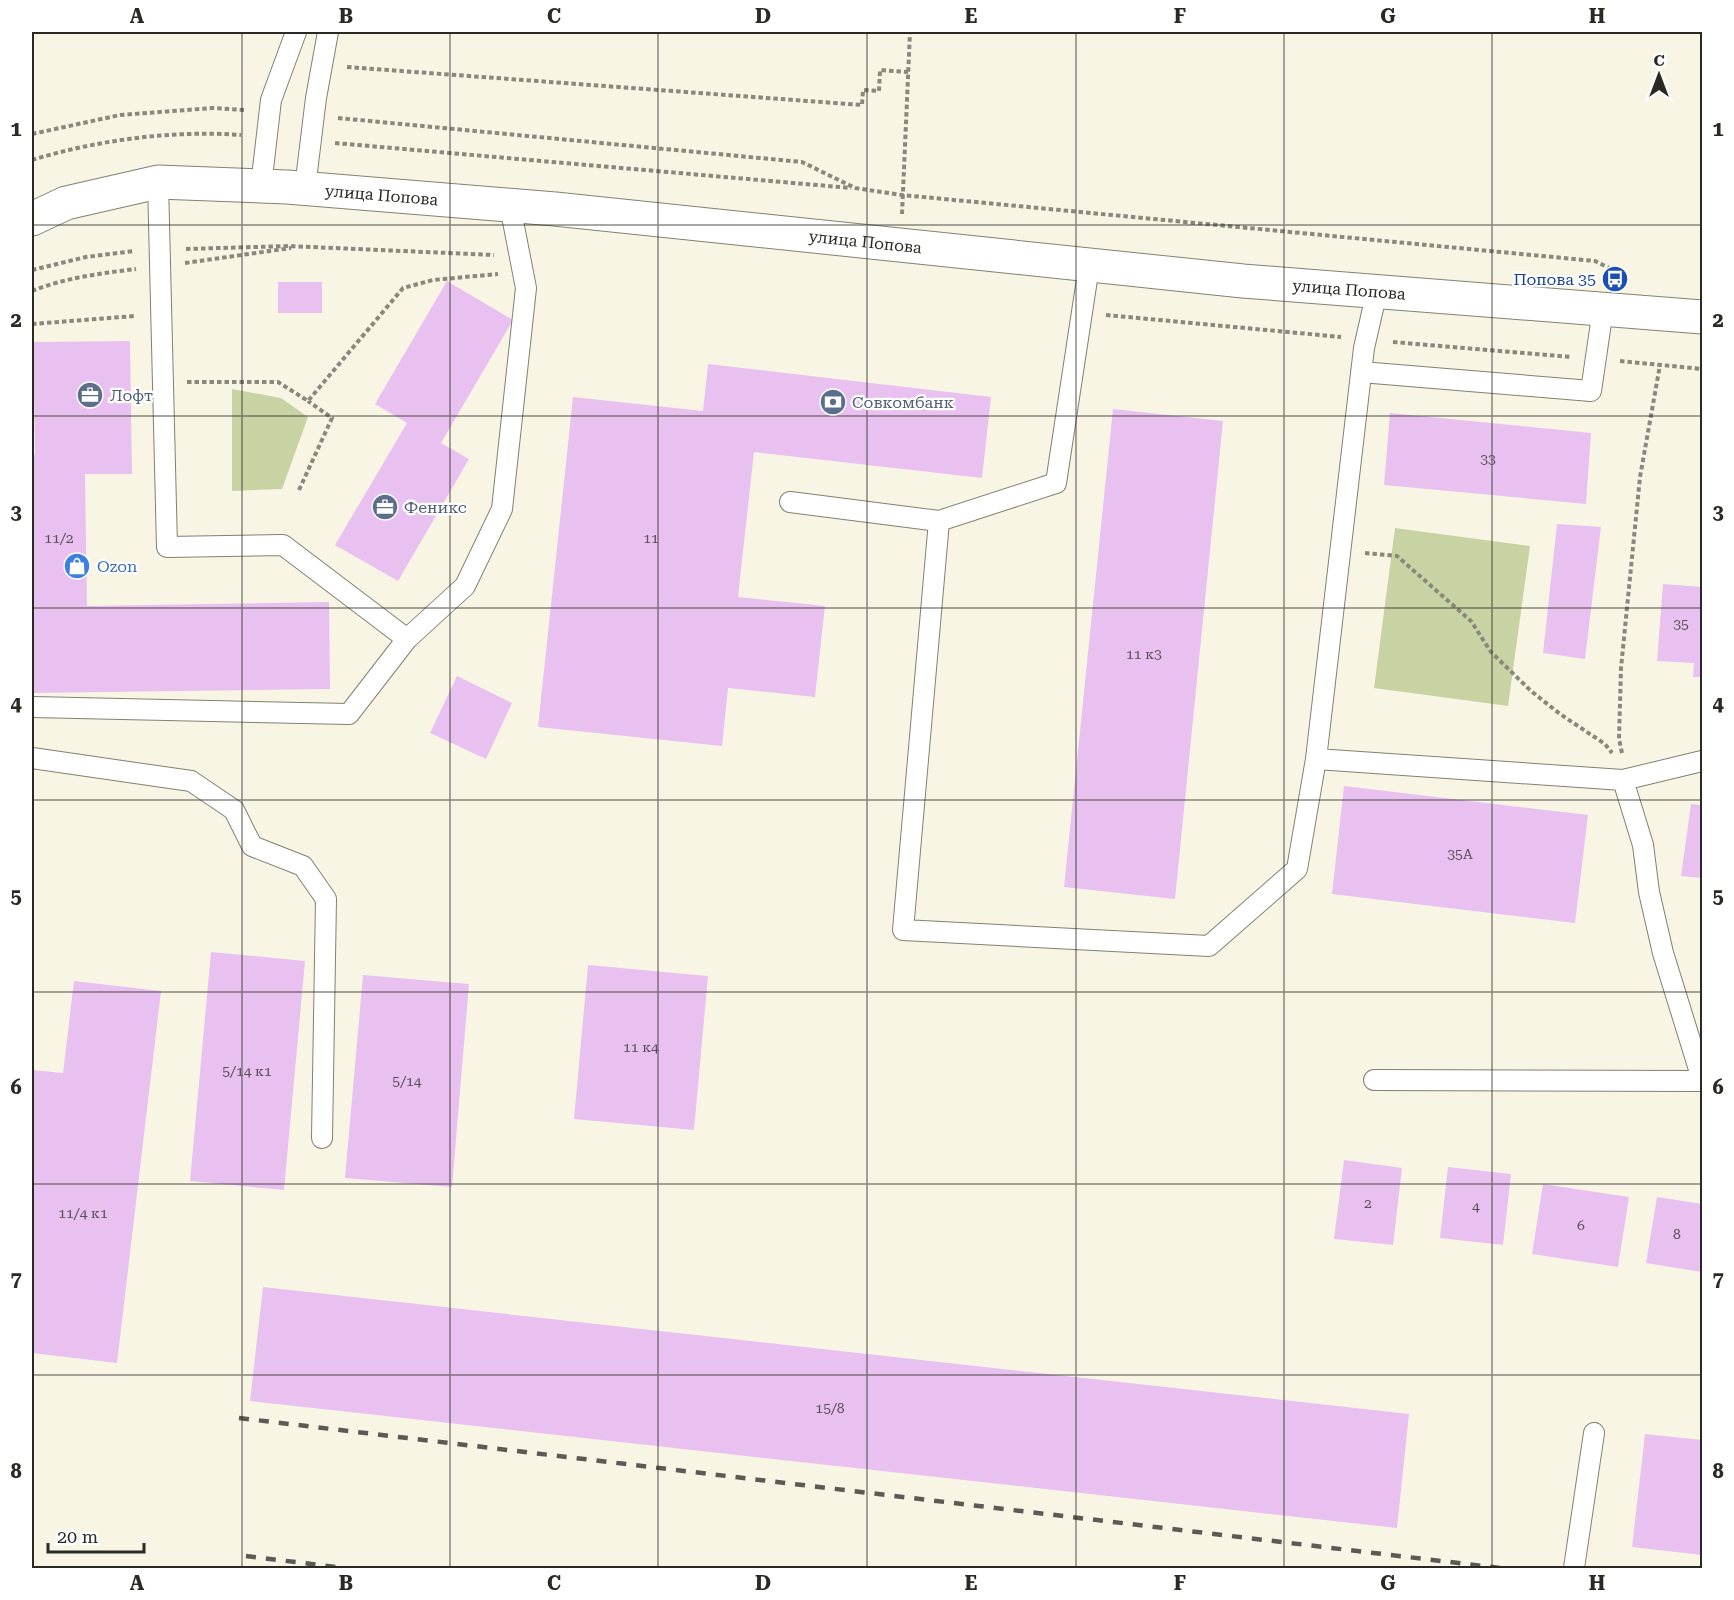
<svg xmlns="http://www.w3.org/2000/svg" width="1734" height="1600" font-family="'Roboto Serif',serif">
<rect width="100%" height="100%" fill="#f9f5e5"/>
<!-- green -->
<path fill="#c8d3a4" d="M232,389l49,9 27,19 -26,72 -50,2z
M1395,528l135,18 -22,160 -134,-18z"/>
<!-- building -->
<path fill="#e9c1f1" d="M447,281l66,39 -72,123 28,16 -71,122 -63,-36 72,-122 -32,-19z
M278,282h44v31h-44z
M130,341l2,133h-47l2,132 242,-4 1,87 -298,4v-238h3l-2,-113z
M708,364l283,33 -9,81 -228,-26 -16,145 87,9 -10,91 -87,-9 -6,58 -184,-19 35,-330 130,14z
M1113,409l110,12 -48,478 -111,-12z
M1390,413l201,20 -5,71 -202,-19z
M1557,524l44,3 -16,132 -42,-6z
M1663,584l39,3v90h-9l1,-14 -37,-2z
M457,676l55,27 -26,56 -56,-26z
M1344,786l244,29 -13,108 -243,-29z
M1691,804l11,1v73l-21,-2z
M211,952l94,9 -21,229 -94,-9z
M588,965l120,11 -14,154 -120,-11z
M363,975l106,9 -17,203 -107,-9z
M74,981l87,10 -44,372 -85,-10v-283l31,3z
M1344,1160l58,8 -9,77 -59,-6z
M1448,1167l63,7 -8,71 -63,-7z
M1543,1184l86,13 -11,70 -86,-13z
M1657,1197l45,7v68l-56,-9z
M263,1287l1146,127 -12,114 -1147,-127z
M1645,1434l57,6v115l-70,-8z"/>
<g fill="none" stroke-linecap="round" stroke-linejoin="round">
<defs>
<path id="service" d="M261,186l10,-86 25,-68
M305,188l11,-90 12,-66
M1377,291l-13,57 -48,411 307,21 20,65 6,47 14,61 39,126
M1361,372l230,19 12,-82
M790,502l149,19 117,-38 33,-217
M939,521l-36,409 306,16 88,-77 19,-110
M407,639l58,-53 37,-77 24,-221 -16,-82
M32,707l317,7 58,-75 -124,-94 -116,2 -9,-365
M32,758l159,23 43,29 18,36 51,20 23,33 -4,239
M1623,780l79,-19
M1374,1080l328,1
M1574,1568l20,-135"/>
<g id="tertiary">
<path id="s1" d="M32,219l34,-16 92,-21 129,5 268,22 688,72 459,36"/>
</g>
</defs>
<!-- service casing -->
<use href="#service" stroke="#838071" stroke-width="22"/>
<!-- tertiary casing -->
<use href="#tertiary" stroke="#838071" stroke-width="35"/>
<!-- path -->
<path stroke="#8a887d" stroke-width="4" stroke-dasharray="4.5 3" stroke-linecap="butt" d="M347,67l515,38 1,-15 16,1 1,-21 28,2
M338,118l464,44 53,26 47,7 693,66 18,9
M32,134l88,-19 93,-7 31,2
M335,143l516,45
M32,160c65,-20 141,-30 209,-25
M902,214l8,-182
M186,249l102,-3 206,9
M185,263l106,-15
M32,270l54,-13 48,-6
M32,291c32,-13 70,-18 104,-22
M1106,315l235,22
M32,324l103,-8
M1393,342l178,15
M1620,361l82,8
M187,382h91l30,19 95,-113 30,-8 65,-6
M299,490l33,-72 -24,-17
M1365,553l32,3 74,65 20,31 40,39 29,23 45,30 7,9
M1622,753l-3,-14 2,-71 19,-191 20,-112"/>
<!-- service -->
<use href="#service" stroke="#fff" stroke-width="20"/>
<!-- tertiary -->
<use href="#tertiary" stroke="#fff" stroke-width="33"/>
<!-- rail -->
<path stroke="#5c5a52" stroke-width="4.5" stroke-dasharray="10 10" stroke-linecap="butt" d="M239,1418l1261,150
M246,1556l98,12"/>
</g>
<!-- grid -->
<path fill="none" stroke="#2a2923" stroke-width="1.5" stroke-opacity="0.55" d="M242,32v1536M450,32v1536M658,32v1536M867,32v1536M1076,32v1536M1284,32v1536M1492,32v1536M32,225h1670M32,416h1670M32,608h1670M32,800h1670M32,992h1670M32,1184h1670M32,1375h1670"/>
<!-- icons -->
<defs>
<symbol id="bus-disc" viewBox="-11 -11 22 22"><circle r="9.5" fill="#1a4fb4" stroke="#fff"/><path d="M-5-6H5V4H4V6H2V4H-2V6H-4V4H-5ZM-3.5-4V0h7V-4ZM-3.5 1.2v1.5H-2V1.2ZM2 1.2v1.5H3.5V1.2Z" fill="#fff"/></symbol>
<symbol id="office-disc" viewBox="-11 -11 22 22"><circle r="9.5" fill="#5c6f8a" stroke="#fff"/><path d="M-6-3h4V-5.5h4V-3h4V5H-6ZM-1-4.5V-3h2v-1.5ZM-6 0V1H6V0Z" fill="#fff"/></symbol>
<symbol id="bank-disc" viewBox="-11 -11 22 22"><circle r="9.5" fill="#5c6f8a" stroke="#fff"/><path d="M-6-4H6V4H-6ZM0-2.3a2.3 2.3 0 1 0 0 4.6a2.3 2.3 0 1 0 0-4.6Z" fill="#fff"/></symbol>
<symbol id="shop-disc" viewBox="-11 -11 22 22"><circle r="9.5" fill="#3f7fe0" stroke="#fff"/><path d="M-5-2.5h2.3a2.7 3.5 0 0 1 5.4 0H5L5.5 6h-11ZM-1.5-2.5h3a1.5 2.3 0 0 0-3 0Z" fill="#fff"/></symbol>
</defs>
<g fill-rule="evenodd">
<use href="#bus-disc" x="1600" y="264" width="30" height="30"/>
<use href="#office-disc" x="75" y="380" width="30" height="30"/>
<use href="#bank-disc" x="818" y="387" width="30" height="30"/>
<use href="#office-disc" x="370" y="492" width="30" height="30"/>
<use href="#shop-disc" x="62" y="551" width="30" height="30"/>
</g>
<g text-anchor="middle" dominant-baseline="central" stroke-width="4.5" stroke-linejoin="round" paint-order="stroke">
<!-- number labels -->
<g font-size="14" fill="#5a4f56">
<text x="1488" y="459">33</text>
<text x="59" y="538">11/2</text>
<text x="651" y="538">11</text>
<text x="1681" y="624">35</text>
<text x="1144" y="654">11 к3</text>
<text x="1460" y="854">35А</text>
<text x="641" y="1047">11 к4</text>
<text x="247" y="1071">5/14 к1</text>
<text x="407" y="1081">5/14</text>
<text x="1368" y="1203">2</text>
<text x="1476" y="1206">4</text>
<text x="83" y="1213">11/4 к1</text>
<text x="1581" y="1225">6</text>
<text x="1677" y="1234">8</text>
<text x="830" y="1408">15/8</text>
</g>
<!-- street labels -->
<g font-size="16" fill="#2a2923" stroke="#fff">
<text stroke="none"><textPath href="#s1" startOffset="356">улица Попова</textPath></text>
<text stroke="none"><textPath href="#s1" startOffset="842">улица Попова</textPath></text>
<text stroke="none"><textPath href="#s1" startOffset="1328">улица Попова</textPath></text>
</g>
<!-- transit labels -->
<g font-size="16" fill="#164399" stroke="#fff" text-anchor="end">
<text x="1596" y="279">Попова 35</text>
</g>
<!-- service labels -->
<g font-size="16" fill="#4e5e75" stroke="#fff" text-anchor="start">
<text x="110" y="395">Лофт</text>
<text x="852" y="402">Совкомбанк</text>
<text x="404" y="507">Феникс</text>
</g>
<!-- shop labels -->
<g font-size="16" fill="#366cbe" stroke="#fff" text-anchor="start">
<text x="97" y="566">Ozon</text>
</g>
</g>
<!-- border -->
<rect width="1734" height="1600" fill="none" stroke="#ffffff" stroke-width="66"/>
<!-- north arrow -->
<g transform="translate(1659 75)" stroke="#ffffff" stroke-width="4.5" paint-order="stroke">
<path d="M0-4.5L10 22L0 15L-10 22Z" fill="#2a2923"/>
<text y="-9" font-size="16" font-weight="bold" text-anchor="middle" fill="#2a2923">С</text>
</g>
<!-- scale -->
<path d="M48 1543v9h96v-9" fill="none" stroke="#2a2923" stroke-width="3"/>
<text x="57" y="1543" font-size="18" fill="#2a2923" stroke="#ffffff" stroke-width="4.5" paint-order="stroke">20 m</text>
<rect x="33" y="33" width="1668" height="1534" fill="none" stroke="#2a2923" stroke-width="2"/>
<g font-size="20" text-anchor="middle" font-weight="bold" fill="#2a2923">
<text x="137" y="23">A</text>
<text x="346" y="23">B</text>
<text x="554" y="23">C</text>
<text x="763" y="23">D</text>
<text x="971" y="23">E</text>
<text x="1180" y="23">F</text>
<text x="1388" y="23">G</text>
<text x="1597" y="23">H</text>
<text x="16" y="136">1</text>
<text x="1718" y="136">1</text>
<text x="16" y="327">2</text>
<text x="1718" y="327">2</text>
<text x="16" y="519">3</text>
<text x="1718" y="519">3</text>
<text x="16" y="711">4</text>
<text x="1718" y="711">4</text>
<text x="16" y="903">5</text>
<text x="1718" y="903">5</text>
<text x="16" y="1094">6</text>
<text x="1718" y="1094">6</text>
<text x="16" y="1286">7</text>
<text x="1718" y="1286">7</text>
<text x="16" y="1478">8</text>
<text x="1718" y="1478">8</text>
<text x="137" y="1590">A</text>
<text x="346" y="1590">B</text>
<text x="554" y="1590">C</text>
<text x="763" y="1590">D</text>
<text x="971" y="1590">E</text>
<text x="1180" y="1590">F</text>
<text x="1388" y="1590">G</text>
<text x="1597" y="1590">H</text>
</g>
</svg>
